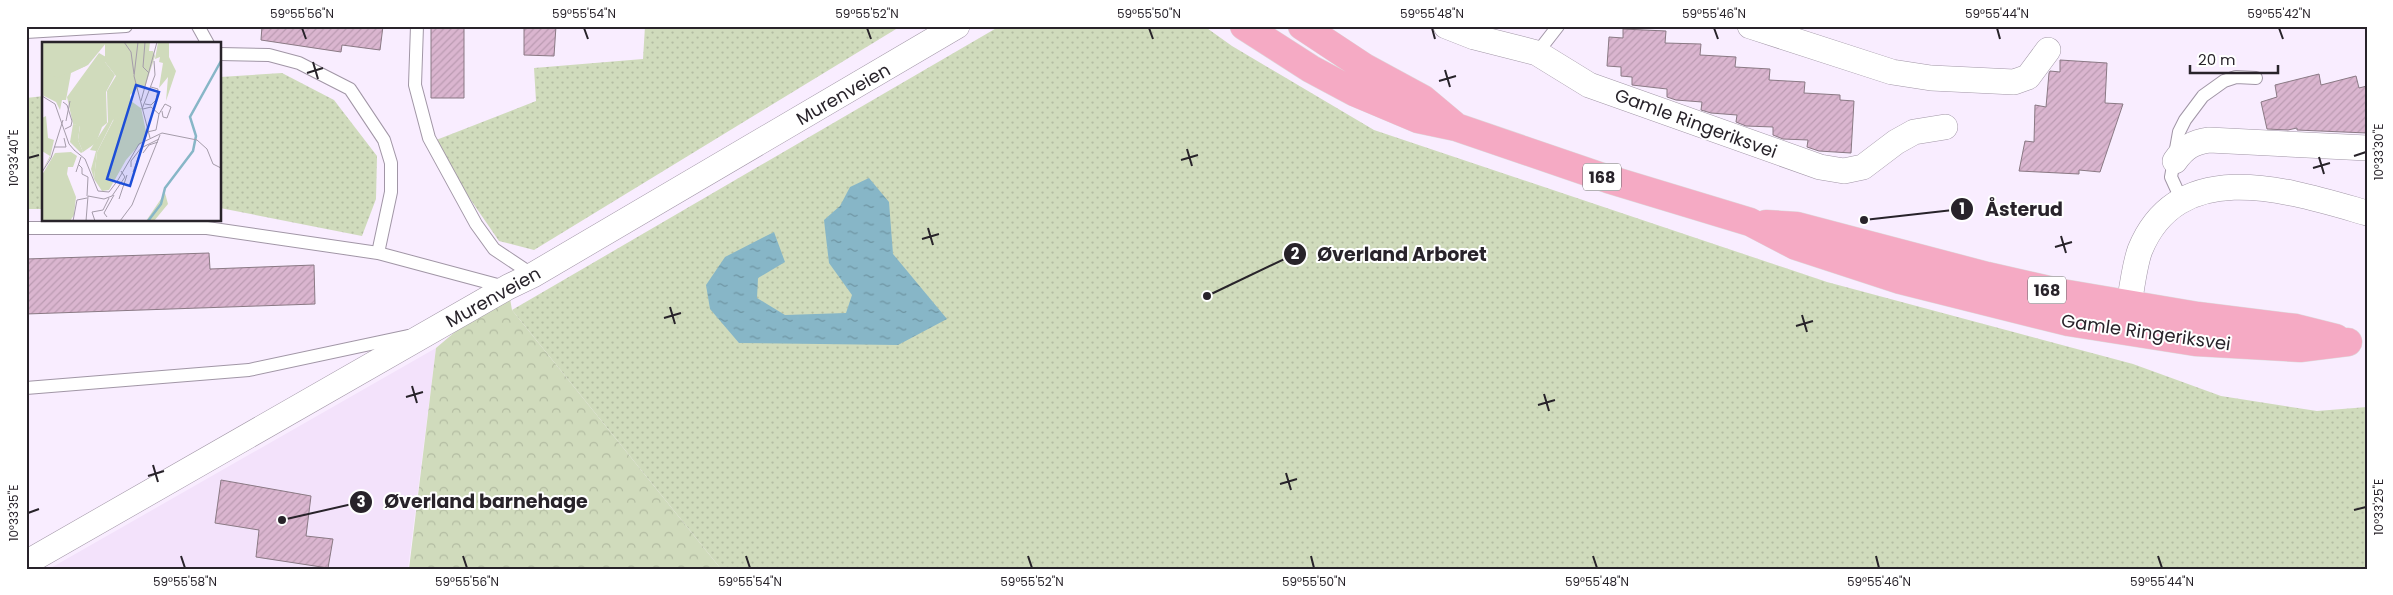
<svg xmlns="http://www.w3.org/2000/svg" width="2393" height="595" font-family="Poppins,sans-serif">
<defs>
<pattern id="grass-dots" width="8" height="8" patternUnits="userSpaceOnUse" patternTransform="scale(1.25)"><rect width="8" height="8" fill="#d0dbbc"/><path d="M2 2h.1M6 6h.1" fill="none" stroke="#b3bca2" stroke-width="1.8" stroke-linecap="round"/></pattern>
<pattern id="forest-crowns" width="20" height="18" patternUnits="userSpaceOnUse" patternTransform="scale(1.25)"><rect width="20" height="18" fill="#d0dbbc"/><path d="M2 6a3 3 0 1 1 6 0M12 15a3 3 0 1 1 6 0" fill="none" stroke="#b3bca2"/></pattern>
<pattern id="water-ripples" width="26" height="14" patternUnits="userSpaceOnUse" patternTransform="scale(1.25)"><rect width="26" height="14" fill="#87b6c7"/><path d="M2 4q2-2 4 0t4 0M15 11q2-2 4 0t4 0" fill="none" stroke="#6e94a2"/></pattern>
<pattern id="building-hatch" width="6" height="6" patternUnits="userSpaceOnUse" patternTransform="scale(1.25)"><rect width="6" height="6" fill="#dab5cf"/><path d="M-1 1l2-2M0 6l6-6M5 7l2-2" fill="none" stroke="#bb9bb2"/></pattern>
</defs>
<rect width="100%" height="100%" fill="#f9edff"/>
<!-- built -->
<path fill="#f3e2fb" d="M436,348l-28,221h-359z"/>
<!-- grass -->
<path fill="url(#grass-dots)" d="M645,26h256l-367,224 -35,-9 -68,-99 105,-41 -2,-33 109,-9z
M1000,26h204l28,20 142,84 453,152 306,82 88,32 96,15 50,-4v162h-1646l-209,-259z
M282,73l52,27 43,56 -1,43 -14,37 -142,-28v-131z
M44,96v113h-18v-111z"/>
<!-- forest -->
<path fill="url(#forest-crowns)" d="M508,287l4,23 209,259h-312l27,-221z"/>
<!-- water -->
<path fill="url(#water-ripples)" d="M869,178l20,24 4,52 54,65 -49,26 -159,-2 -29,-34 -4,-24 19,-28 49,-25 11,30 -27,16 -1,20 28,17 61,-2 6,-18 -23,-32 -5,-43 16,-14 10,-19z"/>
<!-- building -->
<path fill="url(#building-hatch)" stroke="#8a7984" d="M262,26h121l-3,24 -38,-5 -1,7 -80,-12z
M431,26h33v72h-33z
M524,26h32l-2,30 -30,-1z
M1623,29l43,2 -1,12 36,1 -1,11 36,2 -1,10 35,2 -1,11 36,2 -1,11 36,2v5l14,1 -3,52 -32,-2 -12,-4 1,-7 -25,-1 -10,-4v-8l-27,-1 -10,-4 1,-7 -26,-2 -10,-3 1,-8 -26,-2 -9,-3v-8l-35,-4v-8l-11,-1v-9l-14,-1 2,-29 14,1z
M2060,60l47,3 -2,40 18,1 -23,68 -21,-2v4l-60,-3 6,-30 9,1 1,-37 11,2 3,-34 1,-2 10,1z
M2319,74l2,11 35,-9 3,12 8,-2v47l-70,-3v-2l-9,2 -21,-1 -6,-27 16,-5 -2,-12z
M209,253l1,16 104,-4 1,39 -289,10v-55z
M221,480l90,16 -5,40 27,3 -5,29 -72,-11 3,-27 -44,-7z"/>
<g fill="none" stroke-linecap="round" stroke-linejoin="round">
<defs>
<path id="service" d="M198,26l10,18
M417,26l-2,59 14,53 47,86 18,25 39,26
M26,32l100,-6
M1537,53l21,-27
M220,54l49,1 30,8 51,26 34,51 7,23v29l-13,61
M2182,201l-11,-24 8,-45 6,-12 18,-24 21,-15 12,-4 20,1
M26,228h181l171,25 127,34
M26,388l223,-18 159,-34"/>
<path id="minor" d="M1446,26l28,11 63,16 52,32 231,82 24,4 19,-4 33,-25 18,-10 31,-5
M1750,26l142,46 39,6 83,4 14,-5 20,-27
M2175,161c9,-13 18,-19 34,-21l158,8
M2126,325c4,-22 7,-56 14,-75 40,-97 153,-58 227,-37
M26,563l482,-276 25,-12 424,-249"/>
<path id="primary" d="M1244,26l67,43 43,23 64,27 38,8 152,52 142,43 46,24 104,34 168,42 127,20 105,6 48,-6
M1302,26l62,41 59,32 31,26
M1766,224l31,2 190,50 75,17 136,23 98,12 40,10"/>
</defs>
<!-- service casing -->
<use href="#service" stroke="#a196a6" stroke-width="14"/>
<!-- minor casing -->
<use href="#minor" stroke="#a196a6" stroke-width="26"/>
<!-- primary casing -->
<use href="#primary" stroke="#dddcdd" stroke-width="29"/>
<!-- service -->
<use href="#service" stroke="#fff" stroke-width="12"/>
<!-- minor -->
<use href="#minor" stroke="#fff" stroke-width="25"/>
<!-- primary -->
<use href="#primary" stroke="#f5aac4" stroke-width="28"/>
</g>
<!-- ticks -->
<path fill="none" stroke="#28232a" stroke-width="2" d="M302,28l4,11M584,28l4,11M867,28l4,11M1149,28l4,11M1432,28l3,11M1714,28l4,11M1997,28l3,11M2279,28l4,11M313,62l5,17M1445,70l5,17M307,73l16,-5M1439,81l17,-5M1187,149l5,17M2354,156l12,-4M2319,157l5,17M28,158l11,-3M1181,160l17,-5M2313,168l17,-5M928,228l5,17M2061,236l5,17M922,239l17,-5M2055,247l17,-5M670,307l5,17M1802,315l5,17M664,318l17,-5M1796,326l17,-5M412,386l5,17M1544,394l5,17M406,397l17,-5M1538,405l17,-5M153,465l5,17M1286,473l5,17M148,476l16,-5M1280,484l17,-5M2354,510l12,-3M28,513l11,-4M181,556l4,12M463,556l4,12M746,556l4,12M1028,556l4,12M1311,556l3,12M1593,556l4,12M1876,556l3,12M2158,556l4,12"/>
<g text-anchor="middle" dominant-baseline="central" stroke-width="4" stroke-linejoin="round" paint-order="stroke">
<!-- shield labels -->
<g fill="#fff" stroke="#68656a" stroke-width="1">
<rect x="1583" y="163.5" width="38" height="27" rx="4"/>
<rect x="2028" y="276.5" width="38" height="27" rx="4"/>
</g>
<g font-size="16" font-weight="bold" fill="#28232a">
<text x="1602" y="177">168</text>
<text x="2047" y="290">168</text>
</g>
<!-- street labels -->
<g font-size="18" fill="#28232a" stroke="#fff">
<text transform="translate(843 94) rotate(-30)">Murenveien</text>
<text transform="translate(1696 123) rotate(20)">Gamle Ringeriksvei</text>
<text transform="translate(493 297) rotate(-29)">Murenveien</text>
<text transform="translate(2146 332) rotate(8)">Gamle Ringeriksvei</text>
</g>
</g>
<!-- overview -->
<g transform="translate(42 42)">
<rect width="179" height="179" fill="#f9edff"/>
<path d="M99,0h9l-1,9h4l2,5 -10,31 -7,-2zM116,0h11v15l7,14 -10,30 2,-24 -9,11 4,-25 -4,-1 1,-5 -5,2zM99,66l6,28 -21,24 -17,30 -7,1 -8,-12 3,-27 17,-33zM123,151l3,11 -14,17h-8z" fill="#d0dbbc"/>
<path d="M0,0h101l-2,43 -11,10 1,6 11,8 -29,11 -16,32 -3,27 -3,-10 5,-18 -6,-1 18,-28 -1,-31 9,-15 -11,-14v-19l-19,23 -15,7 -5,27h-4l-2,10 -4,-8 -14,-7zM4,74l2,22 6,2 -4,18 -8,13 8,-15 -8,-5v-33zM31,82l7,1 -2,15 5,12 -2,1 -11,-11zM29,110l6,4 -4,11h-5l-1,7 9,23 -2,18 -4,6h-28v-46l13,-22z" fill="#d0dbbc"/>
<path d="M57,11l7,4 -1,5 10,13 -9,17 1,31 -5,4 -6,16 -13,9 -5,-12 2,-14 -7,-2 -6,-27z" fill="#d0dbbc"/>
<path d="M0,0h65l-19,23 -31,13 -15,-9z" fill="#d0dbbc"/>
<path fill="none" stroke="#87b6c7" stroke-width="2.5" d="M106,179l13,-17 4,-16 28,-37 3,-15 -6,-19 31,-56"/>
<path fill="none" stroke="#a59caa" stroke-width="1" d="M82,0l7,10 3,22M96,0l-4,34 16,62M103,0l-2,25 6,6M0,54l13,8 14,40 6,7M99,59l16,-59M21,60l4,3 5,16 -1,5 -6,3M103,62l6,1 5,-5 2,-11 -7,-2M100,67l13,-34 -1,-14M101,67l8,-2 8,7M24,79l4,-20M105,90l9,-2 3,-16 6,-10 6,3 -4,11 -4,-1 -1,-6M12,105h12l-2,-9M32,108l11,9 13,32 11,1 9,-12M101,111l6,-8 9,-3M37,123l3,3v6l6,3 -1,19M89,125v-6l10,-13 18,-9M0,130l9,-14 12,-38M34,130l5,-15M91,130l7,-19M76,138l21,-36 23,-11 35,7 10,9 6,15 8,4M77,157l8,-24M65,175l-3,-4 10,-18M31,179l4,-21 10,-2M44,179l2,-25 16,3 8,-3 13,-19 -4,-6M53,179l-3,-9 11,-2 6,-12M78,179l12,-16 28,-70"/>
<path fill="#1d4ed8" fill-opacity="0.15" stroke="#1d4ed8" stroke-width="2.5" d="M94,43l23,7 -29,94 -23,-7z"/>
<rect width="179" height="179" fill="none" stroke="#28232a" stroke-width="2.5"/>
</g>
<!-- callouts -->
<path fill="none" stroke="#28232a" stroke-width="2" d="M1864 220L1962 209M1207 296L1295 254M282 520L361 502"/>
<g fill="#28232a" stroke="#fff" stroke-width="2">
<circle cx="1864" cy="220" r="5"/>
<circle cx="1207" cy="296" r="5"/>
<circle cx="282" cy="520" r="5"/>
<circle cx="1962" cy="209" r="12"/>
<circle cx="1295" cy="254" r="12"/>
<circle cx="361" cy="502" r="12"/>
</g>
<g font-size="15" text-anchor="middle" font-weight="bold" fill="#fff">
<text x="1962" y="214">1</text>
<text x="1295" y="259">2</text>
<text x="361" y="507">3</text>
</g>
<g font-size="19" text-anchor="middle" font-weight="bold" fill="#28232a" stroke="#fff" stroke-width="4" stroke-linejoin="round" paint-order="stroke">
<text x="2024" y="216">Åsterud</text>
<text x="1402" y="261">Øverland Arboret</text>
<text x="486" y="508">Øverland barnehage</text>
</g>
<!-- border -->
<rect width="2393" height="595" fill="none" stroke="#ffffff" stroke-width="55"/>
<!-- scale -->
<path d="M2190 65v8h88v-8" fill="none" stroke="#28232a" stroke-width="2.5"/>
<text x="2198" y="65" font-size="15" fill="#28232a" stroke="#ffffff" stroke-width="4" paint-order="stroke">20 m</text>
<rect x="28" y="28" width="2338" height="540" fill="none" stroke="#28232a" stroke-width="2"/>
<g font-size="12" text-anchor="middle" fill="#28232a">
<text x="302" y="18">59°55'56"N</text>
<text x="584" y="18">59°55'54"N</text>
<text x="867" y="18">59°55'52"N</text>
<text x="1149" y="18">59°55'50"N</text>
<text x="1432" y="18">59°55'48"N</text>
<text x="1714" y="18">59°55'46"N</text>
<text x="1997" y="18">59°55'44"N</text>
<text x="2279" y="18">59°55'42"N</text>
<text transform="translate(2379 152) rotate(-90)" y="4">10°33'30"E</text>
<text transform="translate(14 158) rotate(-90)" y="4">10°33'40"E</text>
<text transform="translate(2379 507) rotate(-90)" y="4">10°33'25"E</text>
<text transform="translate(14 513) rotate(-90)" y="4">10°33'35"E</text>
<text x="185" y="586">59°55'58"N</text>
<text x="467" y="586">59°55'56"N</text>
<text x="750" y="586">59°55'54"N</text>
<text x="1032" y="586">59°55'52"N</text>
<text x="1314" y="586">59°55'50"N</text>
<text x="1597" y="586">59°55'48"N</text>
<text x="1879" y="586">59°55'46"N</text>
<text x="2162" y="586">59°55'44"N</text>
</g>
</svg>
